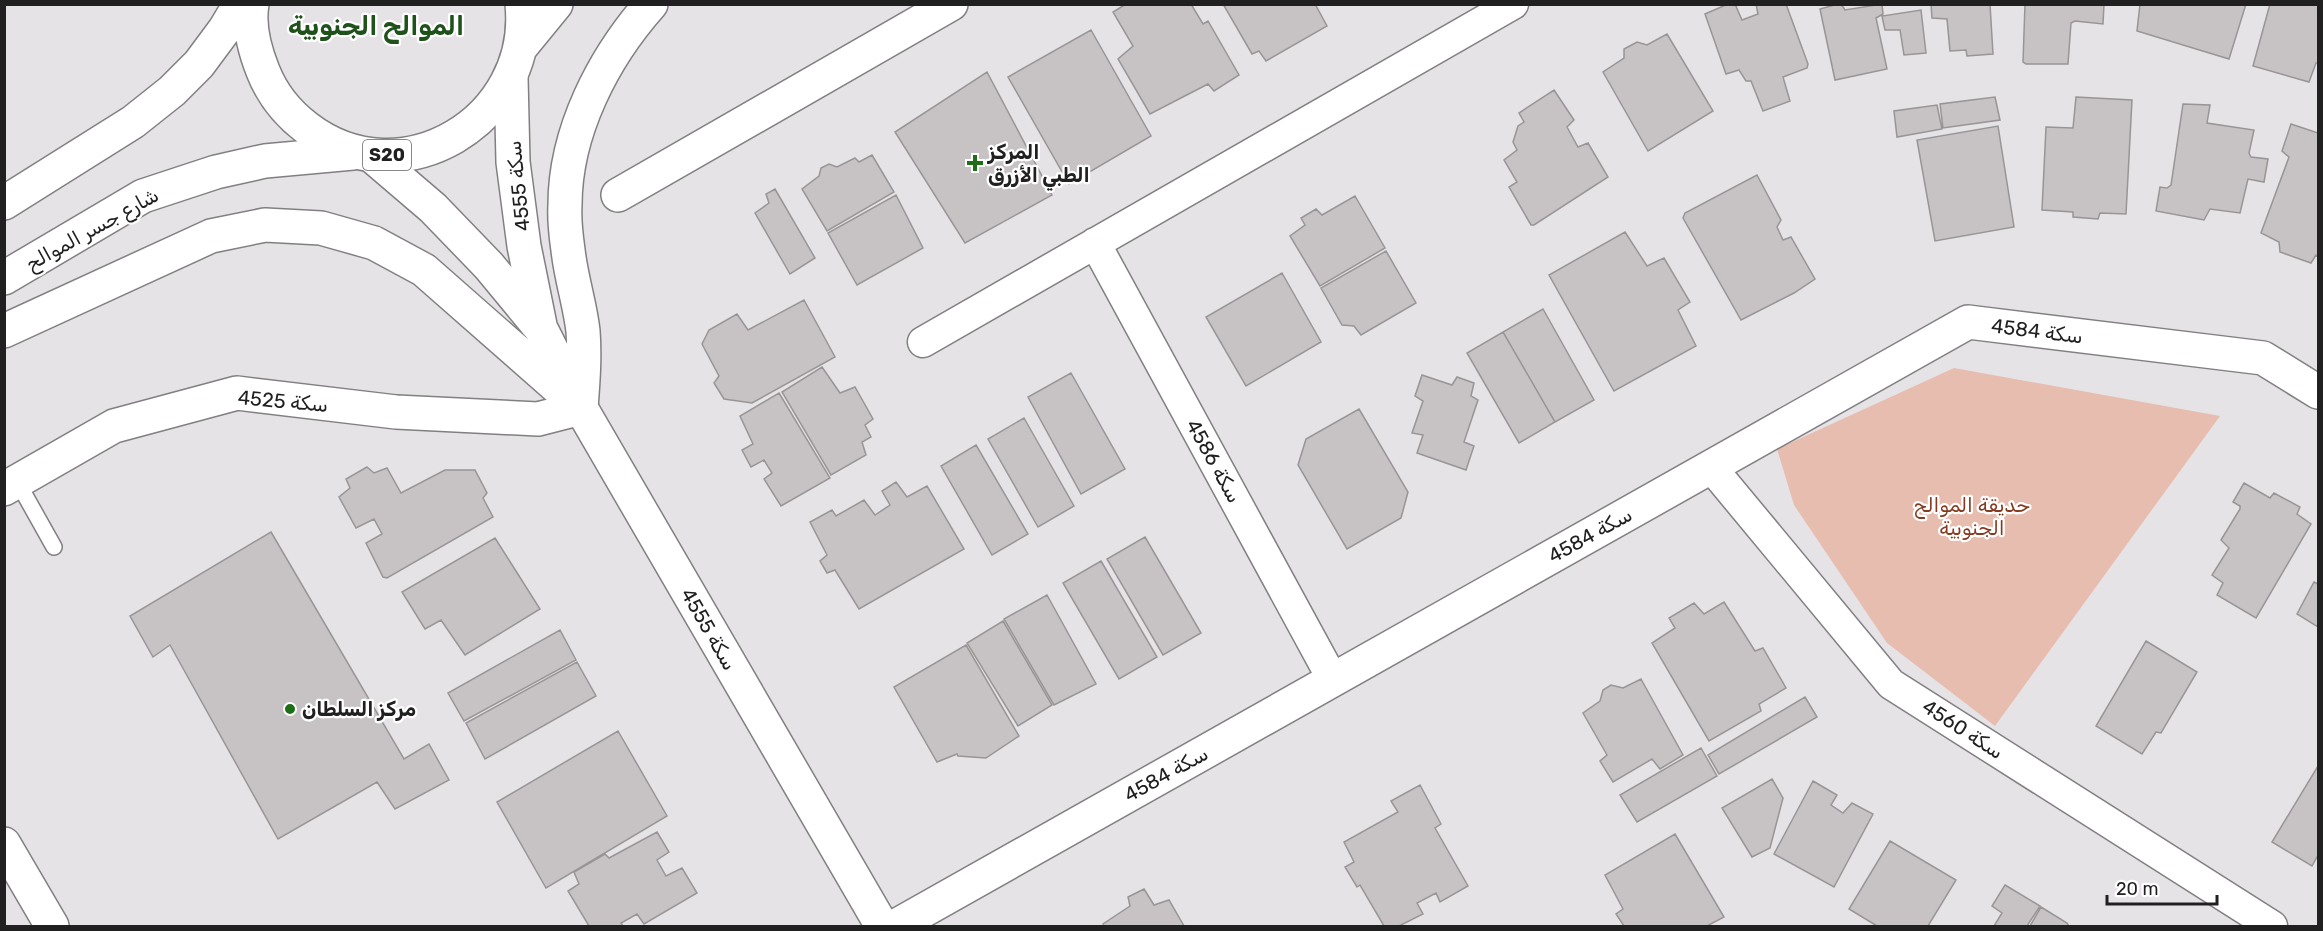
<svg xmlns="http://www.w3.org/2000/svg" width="2323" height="931" font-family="Rubik,'Noto Naskh Arabic',sans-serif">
<rect width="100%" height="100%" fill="#e6e3e6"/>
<!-- green -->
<path fill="#e7bdaf" d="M1954,368l266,48 -225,310 -108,-83 -93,-138 -17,-56z"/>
<!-- building -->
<path fill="#c7c3c4" stroke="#999596" stroke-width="1.5" d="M1126,4h65l12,20 5,-3 31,54 -25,16 -6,-7 -58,30 -32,-55 15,-13 -20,-34z
M1223,4h92l12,22 -61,35 -7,-10 -7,3z
M1728,4h7l7,16 16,-6 -2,-10h30l22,60 -1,4 -24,9 7,24 -27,10 -12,-30h-5l-7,-11 -13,4 -21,-60z
M1838,4h3l4,6 37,-6 1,10 -7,4 11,51 -52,11 -15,-71z
M1931,4h59l3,50 -26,2 -1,-6 -16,1 -3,-32 -15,-1z
M2025,4h79l-1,20 -28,-3 -4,2 -3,41h-42l-3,-2z
M2140,4h106l-17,55 -92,-28z
M2270,4h48v59h-2l-7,19 -56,-16z
M1921,10l5,43 -22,2 -4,-25h-15l-3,-14z
M1091,30l60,106 -82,48 -61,-107z
M1667,34l46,77 -65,40 -45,-79 21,-14v-9l13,-7 10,3z
M987,72l65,123 -87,48 -70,-111z
M1554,90l20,30 -7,7 11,20 10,-4 20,34 -74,48h-3l-22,-38 8,-5 -13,-22 13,-10 -4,-8 5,-16 6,-4 -5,-9z
M1995,97l5,23 -57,8 -3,-24z
M2076,97l56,3 -6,114 -26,-1 -2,6 -25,-2v-5l-31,-2 4,-83 27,1z
M2183,104l27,1 -3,18 47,7 -5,23 2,4 17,2 -4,23 -16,-3 -8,34 -30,-4 -6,11 -48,-9 4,-24 7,1 4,-3z
M1937,105l5,24 -45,8 -3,-26z
M2291,124l27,9v123l-2,-1 -5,8 -31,-11 -1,-10 -18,-9 28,-76 -7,-6z
M1998,126l16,101 -79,14 -18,-101z
M872,155l22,37 -67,39 -25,-42 17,-13 2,-8 8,-4 8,3 18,-9 4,4z
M1757,175l24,45 -4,7 6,13 8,-3 24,42 -21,14 -53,27 -58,-102 2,-5z
M775,189l40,69 -25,16 -35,-61 14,-10 -3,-9z
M896,195l27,53 -66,37 -29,-52z
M1355,196l30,52 -65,38 -30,-50 15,-11 -4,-7 15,-9 6,6z
M1625,232l22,34 17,-8 26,44 -12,8 18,36 -82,45 -65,-116z
M1386,251l30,52 -55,32 -7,-9 -12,-1 -21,-37z
M1282,273l39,69 -75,44 -40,-69z
M804,300l31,57 -83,46 -28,-4 -10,-16 5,-7 -17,-32 7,-14 28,-16 11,16z
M1543,309l51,91 -39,22 -52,-90z
M1503,332l52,90 -36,21 -52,-90z
M822,367l18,26 15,-6 18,32 -8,6 6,12 -9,5 4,13 -35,20 -49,-83z
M1071,373l54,96 -44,25 -53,-97z
M1422,375l30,10 5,-8 17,6 -3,13 7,4 -14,42 10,4 -8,24 -49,-17 6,-18 -11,-2 11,-32 -8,-5z
M779,393l51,85 -49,28 -17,-27 8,-6 -8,-13 -13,7 -9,-17 11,-6 -13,-28z
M1359,409l49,83 -7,26 -54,31 -49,-84 8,-26z
M1024,418l50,88 -36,21 -50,-88z
M976,445l52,89 -36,21 -51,-89z
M367,467l7,6 13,-5 14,25 44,-23h30l12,23 -4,5 10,19 -106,61 -4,-1 -17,-34 16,-9 -8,-15 -18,9 -17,-31 11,-9 -4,-9z
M896,482l11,15 20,-11 37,63 -105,60 -24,-39 -8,3 -7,-12 7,-6 -17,-33 22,-12 4,6 28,-16 11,15 15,-10 -8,-14z
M2244,483l26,15 4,-5 26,14 -3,7 14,10 -55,94 -39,-23 6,-12 -11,-8 17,-27 -8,-8 19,-31v-3l-7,-4z
M271,532l133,227 25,-15 20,36 -54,29 -18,-27 -99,57 -108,-194 -17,12 -23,-41z
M1145,537l56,96 -38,22 -56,-96z
M495,538l45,71 -75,46 -24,-35 -16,9 -23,-37z
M1101,561l56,96 -38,22 -56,-96z
M2314,582l4,2v43l-21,-13z
M1047,595l49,89 -42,21 -50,-86z
M1724,602l31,49 8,-3 23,40 -27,16 2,7 -52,30 -57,-98 23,-15 -6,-10 25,-15 10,11z
M1003,621l49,84 -34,21 -51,-83z
M560,630l16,30 -112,61 -16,-28z
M2146,641l51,31 -36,61 -5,-1 -14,22 -46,-28z
M966,645l53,91 -33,22 -28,-2 -1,-2 -20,8 -43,-75z
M577,662l19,34 -111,63 -19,-36z
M1641,679l42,76 -23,14 -8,-10 -39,23 -13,-21 7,-6 -24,-42 17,-12 3,-11 8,-5 12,3z
M1805,697l12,20 -98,57 -11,-19z
M618,731l49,85 -121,72 -49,-86z
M1701,748l16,28 -80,46 -17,-27z
M2318,766v89l-6,11 -40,-24z
M1772,779l11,19 -13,50 -18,9 -30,-49z
M1813,781l24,14 -6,10 12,8 9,-10 21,11 -39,73 -60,-33z
M1420,785l21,39 -6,4 33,58 -28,16 -4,-9 -19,10 6,11 -24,12h-15l-24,-41 -3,2 -12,-20 9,-5 -10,-20 54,-30 -7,-11z
M657,832l12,20 -12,8 9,16 16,-8 15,25 -53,31 -7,-10 -16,9 2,3h-34l-21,-35 11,-7 -5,-12 31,-18 4,4z
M1675,834l49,83 -17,9h-83l-8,-12 7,-5 -18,-34z
M1890,841l66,39 -28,46h-51l-28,-17z
M2005,885l35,21 -13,20h-33l8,-13 -10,-7z
M1144,889l10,16 15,-5 15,26h-80l-1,-2 27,-18 -2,-9z
M2041,907l26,16 2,3h-39z"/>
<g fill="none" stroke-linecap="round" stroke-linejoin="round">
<defs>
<path id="service" d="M17,481l37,66"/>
<path id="minor" d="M1095,243l238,437
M923,342l590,-338
M1711,467l180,217 381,242"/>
<path id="tertiary" d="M511,77l2,85 11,84 16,79
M371,155l62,53 56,58 52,63 40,79 301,518
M618,195l333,-191
M4,489l110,-63 123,-33 159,19 142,7 43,-11
M4,844l48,82
M896,926l1072,-604 295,36 55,34"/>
<path id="primary" d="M252,4c-4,23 3,47 11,67 9,23 24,42 44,57 94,72 227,-7 215,-124
M520,48l36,-44
M4,203l129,-81 39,-31 27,-27 26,-35 15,-25
M4,278l139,-82 73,-24 49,-11 88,-8
M4,331l207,-95 54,-11 56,3 53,15 50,27 157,138
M581,408c2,-26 4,-51 2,-77 -3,-27 -12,-53 -15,-81 -2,-14 -4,-30 -3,-45 0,-73 38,-147 86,-201"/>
</defs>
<!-- service casing -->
<use href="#service" stroke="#827f82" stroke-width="18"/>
<!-- minor casing -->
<use href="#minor" stroke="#827f82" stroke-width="33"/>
<!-- tertiary casing -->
<use href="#tertiary" stroke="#827f82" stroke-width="36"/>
<!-- primary casing -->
<use href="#primary" stroke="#827f82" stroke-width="36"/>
<!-- service -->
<use href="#service" stroke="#fff" stroke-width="15"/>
<!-- minor -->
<use href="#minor" stroke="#fff" stroke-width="30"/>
<!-- tertiary -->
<use href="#tertiary" stroke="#fff" stroke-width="33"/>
<!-- primary -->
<use href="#primary" stroke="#fff" stroke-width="33"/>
</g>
<!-- markers -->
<g fill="#1c6f16" stroke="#fff" stroke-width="2">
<path d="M972 154h6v6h6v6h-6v6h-6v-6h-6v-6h6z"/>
<circle cx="290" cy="709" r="6"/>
</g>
<g text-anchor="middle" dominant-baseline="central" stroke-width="4.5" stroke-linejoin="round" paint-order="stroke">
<!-- shield labels -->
<rect fill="#fff" stroke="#646364" stroke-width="1.5" x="363" y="140" width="48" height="30" rx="4.5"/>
<g font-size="18" font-weight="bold" fill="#212021">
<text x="387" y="155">S20</text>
</g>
<!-- poi labels -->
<g font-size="20" font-weight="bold" fill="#212021" stroke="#fff" text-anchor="start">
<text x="988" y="152">المركز<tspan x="988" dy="23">الطبي الأزرق</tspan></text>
<text x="302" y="709">مركز السلطان</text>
</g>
<!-- street labels -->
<g font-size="20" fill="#212021" stroke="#fff">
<text transform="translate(518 186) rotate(-96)">سكة 4555</text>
<text transform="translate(92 229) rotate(-29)">شارع جسر الموالح</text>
<text transform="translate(2037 331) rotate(7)">سكة 4584</text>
<text transform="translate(283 401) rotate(5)">سكة 4525</text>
<text transform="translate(1214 461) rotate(61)">سكة 4586</text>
<text transform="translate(1590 535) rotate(-29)">سكة 4584</text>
<text transform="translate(709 629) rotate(60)">سكة 4555</text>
<text transform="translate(1963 729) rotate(33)">سكة 4560</text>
<text transform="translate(1166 774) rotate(-29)">سكة 4584</text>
</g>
<!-- park labels -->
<g font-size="20" fill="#853b21" stroke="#fff">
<text x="1972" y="505">حديقة الموالح<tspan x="1972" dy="23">الجنوبية</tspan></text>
</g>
<!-- district labels -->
<g font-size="26" font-weight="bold" fill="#1f511b" stroke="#fff">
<text x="376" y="26">الموالح الجنوبية</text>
</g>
</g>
<!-- border -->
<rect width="2323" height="931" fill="none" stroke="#212021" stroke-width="12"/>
<!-- scale -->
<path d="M2107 895v9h110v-9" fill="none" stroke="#212021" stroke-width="3"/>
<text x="2116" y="895" font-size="18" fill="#212021" stroke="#ffffff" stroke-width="4.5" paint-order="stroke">20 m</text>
</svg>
